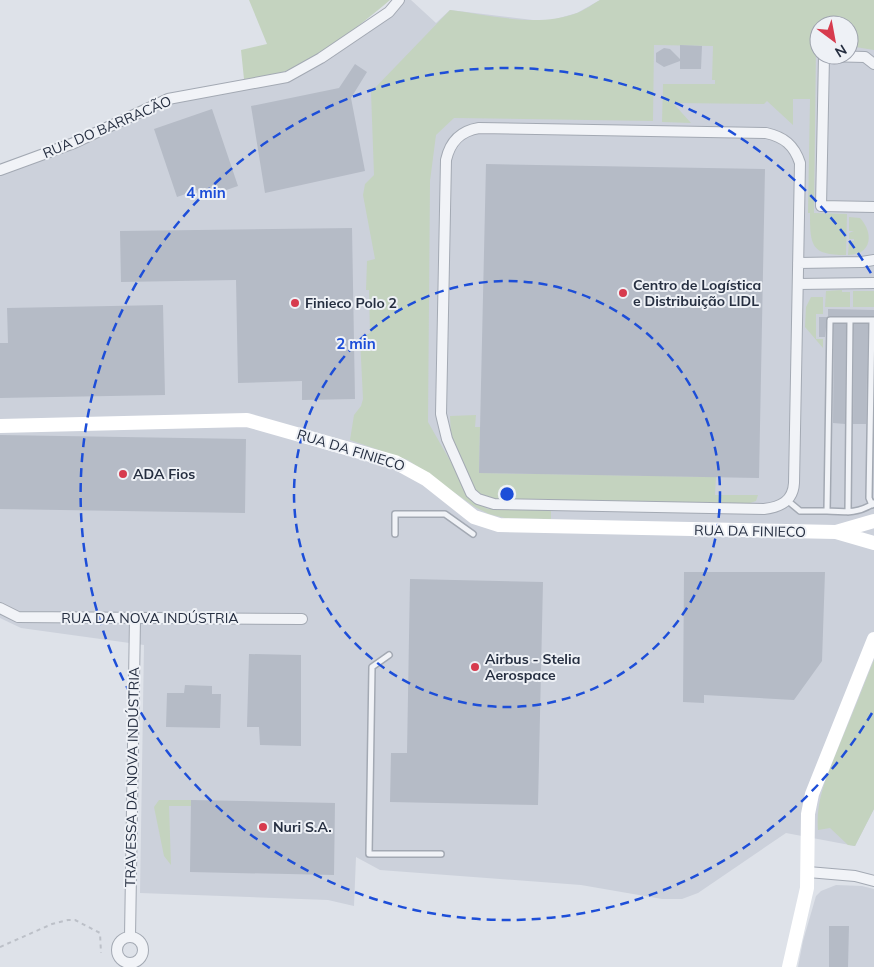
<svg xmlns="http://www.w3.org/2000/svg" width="874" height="967" font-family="Mulish,sans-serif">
<rect width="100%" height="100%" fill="#dee2e9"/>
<!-- built -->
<path fill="#ccd1db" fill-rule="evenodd" d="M399,0h12l25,23 14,-13 83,10h19l25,-7 23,-13h274v809l-19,37 -69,-13 -88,60 -16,6h-20l-81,-14 -201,-15 -24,-13 -2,49 -26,-6 -188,-7 4,-248 -123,-17 -21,-10v-449l168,-70 119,-22zM819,25h30v30h-30z
M836,885l26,1 12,3v78h-76l5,-26 13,-45 5,-5z"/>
<!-- green -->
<path fill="#c4d3bf" d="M249,0h141c-32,27 -75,62 -115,75 -10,3 -21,3 -31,4l-3,-29 26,-6z
M600,0h274v50l-25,-4v-21h-30v21h-3l-2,167 33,1 -1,41c-35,0 -36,-9 -36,-42h-2l2,-114h-17v26l-26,-24 -3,3 -91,-1 18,20 -29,-1 1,-38h52v-4h-3l1,-34 -59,-1 -1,76 -199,-3 -18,17 -6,46 -2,241 45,79 15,8 63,1v9l-46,-1 -16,-4 -14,-7 -67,-47 -58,-20 4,-25 7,-9 2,-7 -3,-61 10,-5 -1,-43h-3l1,-29 8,-2 -12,-64 2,-11 9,-9 -3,-83 79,-82c41,5 87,18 127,3 8,-3 16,-9 23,-13z
M849,217l11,1c14,15 12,37 -12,37l1,-14h5v-2h-5v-6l5,-2h-5z
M842,290v2h8v15h-25l1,-16z
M853,291h21v16h-21z
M811,297h12v17h-7v25h7v9l-18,-21 1,-20z
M476,415l-1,12h5l-1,46 237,4 -1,18h43l-2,6 -9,3 -253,-4 -19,-9 -24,-54 -1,-21z
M874,660v149l-19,37 -7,-1 -18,-17 -12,2c-3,-32 12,-61 24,-91 11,-26 21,-52 32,-79z
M159,800h32v6h-22l2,59 -7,-9 -10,-49z"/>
<!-- building -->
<path fill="#b5bbc6" d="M680,45l22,1 -1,23h-21v-8l-16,6 -8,-5v-9l8,-5 6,1 10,10z
M355,64l12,8 -16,26 14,73 -100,22 -14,-87 88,-18z
M212,109l26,77 -38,13 -3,-9 -20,7 -23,-68z
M486,164l279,5 -6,309 -280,-5z
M352,228l3,171 -53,1v-19l-64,2 -2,-103 -115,2 -1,-51z
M163,305l2,90 -165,3v-55h8l-1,-35z
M828,309l46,1v6h-46z
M819,317h8l-2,20h-6z
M834,324h12l-1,100 -12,-1z
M854,324h14l-2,100h-13z
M0,435l246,4 -1,74 -245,-4z
M684,572h141l-3,89 -28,39 -90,-5v8l-21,-1z
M410,579l133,3 -5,223 -148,-3 1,-49h16z
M249,654l52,1v91l-41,-1 -1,-18h-12z
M185,685l27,1v8h9l-1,34 -54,-1 1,-34h17z
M191,800l144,3 -1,72 -144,-3z
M829,926h20l-1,41h-19z"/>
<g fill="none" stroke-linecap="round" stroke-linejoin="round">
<defs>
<path id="lane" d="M872,320l-3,178 3,7
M788,501l12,10h27l3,-191h44
M827,511c18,1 31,3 47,-8
M848,512l2,-192
M395,534v-20h50l28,20
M389,655l-17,12 -3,187h72"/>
<path id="street" d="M874,64l-9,-7 -41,-1 -3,150 53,1
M479,128l287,5c18,4 28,12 34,30l-6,320c-1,18 -13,24 -30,26l-270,-5 -16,-5 -7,-6 -24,-54 -6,-25 5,-254c4,-18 14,-29 33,-32z
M0,170l74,-27 94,-44 119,-22 34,-19 68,-46 10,-12
M798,263l64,-1 12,-2
M798,284l76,-1
M0,608l18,9 284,2
M808,872l47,4 19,5
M130,937l5,-319
M117 950a13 13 0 1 1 26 0a13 13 0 1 1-26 0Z"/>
</defs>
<!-- lane casing -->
<use href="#lane" stroke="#a3a9b3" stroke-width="8"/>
<!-- street casing -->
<use href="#street" stroke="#a3a9b3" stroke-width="12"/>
<!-- path -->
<path stroke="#bcc0c8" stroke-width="2" stroke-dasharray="4 4" stroke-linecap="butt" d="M0,947l52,-23 16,-4h7l25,13 1,20"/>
<!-- lane -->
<use href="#lane" stroke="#f1f3f7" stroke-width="5"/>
<!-- street -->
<use href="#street" stroke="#f1f3f7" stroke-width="10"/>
<!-- secondary -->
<path stroke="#fff" stroke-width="14" d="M0,426l247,-6 148,42 31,17 48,38 25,8 337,7 38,11
M836,532l38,-11
M789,967l18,-79 1,-74 4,-20 62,-155"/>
</g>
<!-- distance rings -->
<g fill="none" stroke="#1d4ed8" stroke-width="2.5" stroke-dasharray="9 6">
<circle cx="507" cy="494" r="213"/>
<path d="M872 713A426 426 0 1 1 872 275"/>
</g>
<!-- markers -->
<g fill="#d73b4e" stroke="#eef1f6" stroke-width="2">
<circle cx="623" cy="293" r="5"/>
<circle cx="295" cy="303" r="5"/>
<circle cx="123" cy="474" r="5"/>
<circle cx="475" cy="667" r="5"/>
<circle cx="263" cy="827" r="5"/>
</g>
<g text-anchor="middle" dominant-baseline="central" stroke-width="4" stroke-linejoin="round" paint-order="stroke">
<!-- street labels -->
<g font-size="14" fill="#262f41" stroke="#eef1f6">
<text transform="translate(107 127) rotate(-23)">RUA DO BARRACÃO</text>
<text transform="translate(351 450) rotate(17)">RUA DA FINIECO</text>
<text transform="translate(750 531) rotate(1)">RUA DA FINIECO</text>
<text x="150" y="618">RUA DA NOVA INDÚSTRIA</text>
<text transform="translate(132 777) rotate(-89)">TRAVESSA DA NOVA INDÚSTRIA</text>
</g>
<!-- poi labels -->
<g font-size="14" font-weight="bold" fill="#262f41" stroke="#eef1f6" text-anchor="start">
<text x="633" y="285">Centro de Logística<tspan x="633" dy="16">e Distribuição LIDL</tspan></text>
<text x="305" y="303">Finieco Polo 2</text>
<text x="133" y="474">ADA Fios</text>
<text x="485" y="659">Airbus - Stelia<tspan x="485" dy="16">Aerospace</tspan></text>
<text x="273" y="827">Nuri S.A.</text>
</g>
</g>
<circle cx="507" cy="494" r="8" fill="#1d4ed8" stroke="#eef1f6" stroke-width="2.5"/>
<g font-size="15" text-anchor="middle" font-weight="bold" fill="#1d4ed8" stroke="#eef1f6" stroke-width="4" stroke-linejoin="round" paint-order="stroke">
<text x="206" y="198">4 min</text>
<text x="356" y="349">2 min</text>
</g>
<!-- north arrow -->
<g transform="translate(834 40) rotate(148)"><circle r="24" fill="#eef1f6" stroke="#9ea3ae"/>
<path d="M0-4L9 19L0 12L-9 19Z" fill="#d73b4e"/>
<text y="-8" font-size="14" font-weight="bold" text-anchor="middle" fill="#262f41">N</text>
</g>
</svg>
